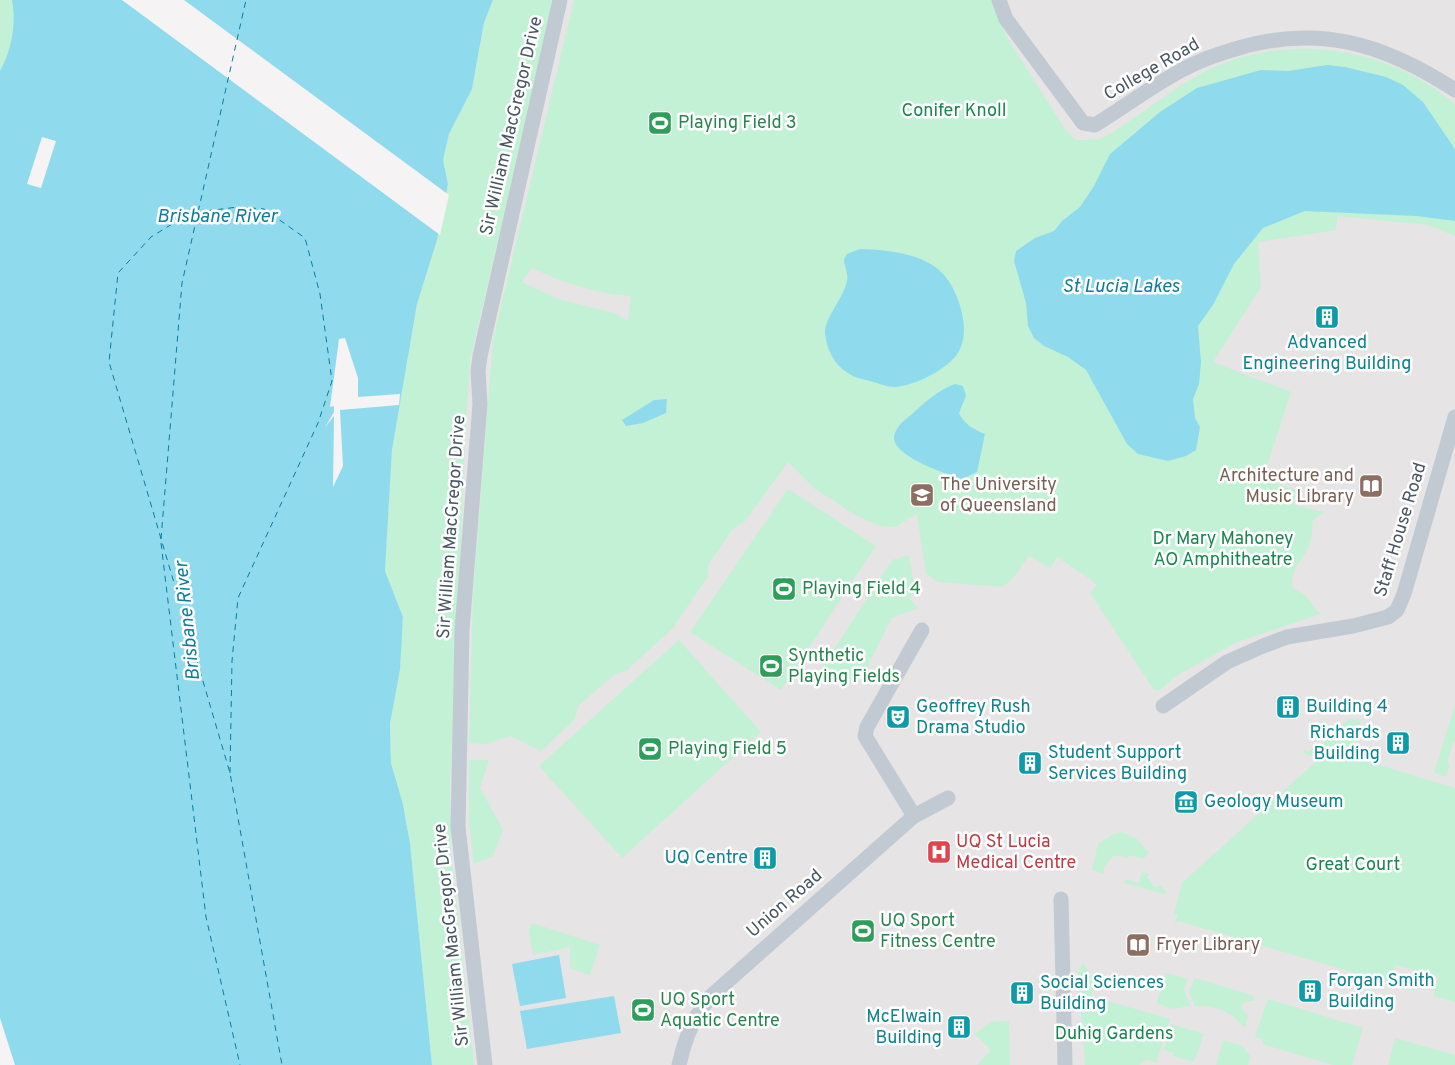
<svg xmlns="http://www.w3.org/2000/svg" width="1455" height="1065" font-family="Overpass,sans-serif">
<rect width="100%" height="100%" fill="#f5f3f3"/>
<!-- education -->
<path fill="#e6e4e5" d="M493,0h962v1065h-1023l-22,-222 -10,-173 3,-53 -18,-46 7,-121 25,-146 31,-120 -5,-24 6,-26 23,-45z"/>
<!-- green -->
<path fill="#c3f1d5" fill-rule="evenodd" d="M0,0h12c4,25 0,48 -12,71z
M493,0h61l-84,360 -5,81 -15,347 1,66 23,211h-42l-22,-222 -7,-39 -12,-41 -1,-39 10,-54 3,-53 -18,-46 7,-121 25,-146 20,-64 11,-56 -5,-24 6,-26 23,-45 12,-66z
M574,0h419l12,34 61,97 10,9c7,0 16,0 23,-1 7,-1 16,-9 23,-13 26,-17 52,-38 80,-53 82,-42 183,-28 253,31v132l-27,-11 -91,-9 -1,14 -78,12 3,45 -48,75 78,30 -28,86 34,13 -3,14 30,7 -11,8c-1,9 -1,21 -5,28 -7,15 -19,22 -15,40l13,8 14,18 -85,29 -59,33 -16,14h-6l-64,-97 7,-9 -40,-27 -7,11 -21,-12 -15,21 -11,10 -64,-5 -13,-8 -9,-60 -22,13 -15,-1 -23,-10 -42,-27 -27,-27 -43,59 -12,8 -25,36v11l-35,52 -46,42 -12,4 -36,31 -5,15 -33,31 -31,-15 -24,8 -17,-1 4,-148 20,-255zM532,268c32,15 64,26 99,28l-3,25 -14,-8 -56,-14 -36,-17z
M788,489l88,57 -95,144 -91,-58z
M909,555l6,37 -5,4v3l8,9 -26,10 -30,59 -39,7 -3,-13 72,-111z
M679,640l82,92 -139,126 -83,-92z
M1455,705v37h-2l-6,21 3,2 -4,12 -12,-4z
M1349,719l12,2 -9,28 -37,2 -5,5 -8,-4 4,-2 2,2 10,-8 2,2z
M1349,756l106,32v214l-22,-6 5,-19 -42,-12 -6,18 -212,-62 -4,4 4,-10 -4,-1 8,-31 139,-126z
M469,760h20l-9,28 23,42 -10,26 -19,8 -5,-42z
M1122,832l15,7 12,14 -6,6 -13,-4 -4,3 -7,-3 -7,2 -8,11v6l-12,-4 6,-26 13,-9z
M1142,872l7,2 -2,3 8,11 6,-3 7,10 -44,-12 1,-4 14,4z
M532,923l68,22 -10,30 -20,-7v-21l-37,8 -4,-24z
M1083,963l13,20 -5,13 79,23 -14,44 -9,-3 -8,5h-54l-7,-87 1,-9z
M1166,973l22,6 -4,10 6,17 -18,3 -15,-6z
M1195,978l59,18 -1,5h-8l-3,5 1,5 5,5 -3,12c-16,-18 -27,-22 -50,-22l-6,-14z
M1268,999l95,29 -11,37h-19l-71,-21 1,-4 -8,-3z
M1009,1021l1,44h-33l14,-15 -17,-16 17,-12z
M1171,1024l33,10 -10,28 -21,-6 1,-3 -10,-3z
M1395,1038l60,17v10h-67z
M1223,1040l19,6 8,9 -2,10h-32z"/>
<!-- water -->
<path fill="#90daee" d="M12,0h481l-9,23 -12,66 -23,45 -6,26 5,24 -11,56 -20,64 -25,146 -7,121 18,46 -3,53 -10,54 1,39 12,41 7,39 22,222h-417l-15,-47v-947c12,-23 16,-46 12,-71z
M1327,65l18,2 41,10 17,8 20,17 32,47v72l-39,-5 -111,-5 -42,17 -29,36 -21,41 -15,21 3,36 -2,22 -6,15 2,19 5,9 -4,23 -10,6 -18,5 -30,-7 -11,-10 -41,-74 -18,-13 -24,-11 -10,-8 -6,-12 -2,-23 -12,-42 2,-10 19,-13 19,-7 8,-10 18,-14 14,-21 16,-32 50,-42 37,-24 64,-18 27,1z
M860,249c28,1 65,4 85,27 14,17 26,54 14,75 -9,17 -44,35 -64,36 -10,0 -19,-5 -29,-7 -24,-4 -39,-24 -41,-47 -1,-14 19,-36 22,-52 2,-7 -3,-14 -3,-22l3,-5z
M955,384l8,2 3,10 -7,17c6,12 14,16 26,21l-8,38 -15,7c-16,-5 -71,-23 -68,-43 2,-9 10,-16 17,-21 13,-12 27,-25 44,-31z
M667,399l-1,14 -23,10 -17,3 -4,-6 32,-20z
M559,955l7,43 -46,8 -8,-42z
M614,996l7,37 -94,16 -7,-38z"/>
<!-- pier -->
<path fill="#f5f3f3" d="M122,0h62l265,195 -9,40z
M42,137l14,4 -15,47 -14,-4z
M345,338l13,40v19l42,-3 -1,11 -59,5 3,56 -10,21 1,-71 -9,11 9,-15v-6l-4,1 9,-68z"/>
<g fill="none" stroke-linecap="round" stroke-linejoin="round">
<!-- ferry -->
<path stroke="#0c7c9b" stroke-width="1" stroke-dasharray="6 5" stroke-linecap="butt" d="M161,539l21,-256 64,-283
M161,543l45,374 34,148
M230,773l2,-112 6,-63 80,-175 14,-42 -12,-87 -15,-56 -41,-29 -26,-2 -48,6 -39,24 -33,36 -9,89 121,411 52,292"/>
<!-- street -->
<path stroke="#c1cad2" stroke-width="15" d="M999,0l7,19 77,104 12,2c29,-18 57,-39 87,-55 16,-9 33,-15 50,-20 84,-27 151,-7 223,40
M1163,706l64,-44 36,-16 24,-9 66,-11 35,-9 9,-7 7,-16 51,-177
M914,816l-49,-80 2,-9 55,-97
M1061,899l4,166
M485,1065l-27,-238 4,-197 18,-226 -2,-33 2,-15 80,-356
M679,1065c7,-30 13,-45 32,-69l203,-180 34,-18"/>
</g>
<!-- icons -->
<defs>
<symbol id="stadium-square" viewBox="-11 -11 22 22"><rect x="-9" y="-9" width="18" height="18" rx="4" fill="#2e9e5b" stroke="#fff"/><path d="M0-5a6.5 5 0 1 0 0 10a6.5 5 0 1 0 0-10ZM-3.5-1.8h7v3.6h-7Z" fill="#fff"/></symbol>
<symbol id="building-square" viewBox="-11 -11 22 22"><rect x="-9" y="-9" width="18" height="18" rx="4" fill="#0f9aa8" stroke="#fff"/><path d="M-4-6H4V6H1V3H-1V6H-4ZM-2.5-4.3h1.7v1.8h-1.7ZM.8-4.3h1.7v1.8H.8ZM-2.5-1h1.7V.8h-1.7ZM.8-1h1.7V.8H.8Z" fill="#fff"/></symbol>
<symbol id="library-square" viewBox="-11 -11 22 22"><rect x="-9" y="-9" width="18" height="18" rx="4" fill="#8d6e63" stroke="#fff"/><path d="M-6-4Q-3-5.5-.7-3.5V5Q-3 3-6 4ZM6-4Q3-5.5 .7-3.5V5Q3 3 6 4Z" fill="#fff"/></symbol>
<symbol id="university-square" viewBox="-11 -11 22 22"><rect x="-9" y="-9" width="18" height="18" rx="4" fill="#8d6e63" stroke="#fff"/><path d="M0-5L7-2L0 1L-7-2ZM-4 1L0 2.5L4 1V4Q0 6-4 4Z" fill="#fff"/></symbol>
<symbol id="theatre-square" viewBox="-11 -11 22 22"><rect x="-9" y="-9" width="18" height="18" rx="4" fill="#0f9aa8" stroke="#fff"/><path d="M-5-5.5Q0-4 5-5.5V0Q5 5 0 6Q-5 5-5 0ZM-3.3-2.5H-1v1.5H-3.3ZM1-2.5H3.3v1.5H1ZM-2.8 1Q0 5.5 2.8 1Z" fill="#fff"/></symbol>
<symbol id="museum-square" viewBox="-11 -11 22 22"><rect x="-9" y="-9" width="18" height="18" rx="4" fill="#0f9aa8" stroke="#fff"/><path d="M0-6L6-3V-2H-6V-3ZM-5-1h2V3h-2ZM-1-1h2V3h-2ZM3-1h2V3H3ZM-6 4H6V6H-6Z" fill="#fff"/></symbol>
<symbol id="hospital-square" viewBox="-11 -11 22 22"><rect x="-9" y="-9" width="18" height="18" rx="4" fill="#e0444e" stroke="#fff"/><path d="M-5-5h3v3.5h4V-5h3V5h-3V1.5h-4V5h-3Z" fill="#fff"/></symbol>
</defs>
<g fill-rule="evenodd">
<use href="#stadium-square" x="646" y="109" width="28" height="28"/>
<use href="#building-square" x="1313" y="303" width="28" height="28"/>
<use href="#library-square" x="1357" y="472" width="28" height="28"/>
<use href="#university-square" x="908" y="481" width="28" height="28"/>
<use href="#stadium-square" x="770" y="575" width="28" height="28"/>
<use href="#stadium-square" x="757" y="652" width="28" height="28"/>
<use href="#building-square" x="1274" y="693" width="28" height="28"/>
<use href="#theatre-square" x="884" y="703" width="28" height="28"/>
<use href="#building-square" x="1384" y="729" width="28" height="28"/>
<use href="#stadium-square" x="636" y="735" width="28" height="28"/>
<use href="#building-square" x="1016" y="749" width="28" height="28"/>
<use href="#museum-square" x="1172" y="788" width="28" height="28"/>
<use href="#hospital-square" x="925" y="838" width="28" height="28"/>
<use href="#building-square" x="751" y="844" width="28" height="28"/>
<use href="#stadium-square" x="849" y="917" width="28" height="28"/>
<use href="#library-square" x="1124" y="931" width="28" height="28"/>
<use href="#building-square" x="1296" y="977" width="28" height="28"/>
<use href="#building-square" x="1008" y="979" width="28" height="28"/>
<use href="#stadium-square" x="629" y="996" width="28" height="28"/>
<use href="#building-square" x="945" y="1013" width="28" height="28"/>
</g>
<g text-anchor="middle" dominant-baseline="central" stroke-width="5" stroke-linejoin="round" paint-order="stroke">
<!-- street labels -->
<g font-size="18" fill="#4a5661" stroke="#fff">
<text transform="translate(1152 70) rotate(-30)">College Road</text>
<text transform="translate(512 126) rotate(-77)">Sir William MacGregor Drive</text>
<text transform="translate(452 527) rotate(-86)">Sir William MacGregor Drive</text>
<text transform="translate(1401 530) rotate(-73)">Staff House Road</text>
<text transform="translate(785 904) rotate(-41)">Union Road</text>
<text transform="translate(452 935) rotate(-96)">Sir William MacGregor Drive</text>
</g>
<!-- park labels -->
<g font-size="18" fill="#17864f" stroke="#fff">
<text x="954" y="111">Conifer Knoll</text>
<text x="1223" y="539">Dr Mary Mahoney<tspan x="1223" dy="21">AO Amphitheatre</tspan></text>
<text x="1353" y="865">Great Court</text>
<text x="1114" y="1034">Duhig Gardens</text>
</g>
<!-- leisure labels -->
<g font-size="18" fill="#27864d" stroke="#fff" text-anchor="start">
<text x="678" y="123">Playing Field 3</text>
<text x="802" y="589">Playing Field 4</text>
<text x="788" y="656">Synthetic<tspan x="788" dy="21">Playing Fields</tspan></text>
<text x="668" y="749">Playing Field 5</text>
<text x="880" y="921">UQ Sport<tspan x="880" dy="21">Fitness Centre</tspan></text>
<text x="660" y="1000">UQ Sport<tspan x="660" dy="21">Aquatic Centre</tspan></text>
</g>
<!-- culture labels -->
<g font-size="18" fill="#0d838f" stroke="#fff" text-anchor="start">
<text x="1327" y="343" text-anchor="middle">Advanced<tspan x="1327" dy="21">Engineering Building</tspan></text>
<text x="916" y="707">Geoffrey Rush<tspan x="916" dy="21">Drama Studio</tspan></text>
<text x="1306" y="707">Building 4</text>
<text x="1380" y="733" text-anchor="end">Richards<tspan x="1380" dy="21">Building</tspan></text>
<text x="1048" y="753">Student Support<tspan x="1048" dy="21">Services Building</tspan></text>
<text x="1204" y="802">Geology Museum</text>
<text x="748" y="858" text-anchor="end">UQ Centre</text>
<text x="1328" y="981">Forgan Smith<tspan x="1328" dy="21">Building</tspan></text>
<text x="1040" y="983">Social Sciences<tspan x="1040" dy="21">Building</tspan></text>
<text x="942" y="1017" text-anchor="end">McElwain<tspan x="942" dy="21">Building</tspan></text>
</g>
<!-- education labels -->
<g font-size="18" fill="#785e54" stroke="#fff" text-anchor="start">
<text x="1354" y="476" text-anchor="end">Architecture and<tspan x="1354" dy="21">Music Library</tspan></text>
<text x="940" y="485">The University<tspan x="940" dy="21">of Queensland</tspan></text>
<text x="1156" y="945">Fryer Library</text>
</g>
<!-- health labels -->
<g font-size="18" fill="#be3a42" stroke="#fff" text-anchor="start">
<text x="956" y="842">UQ St Lucia<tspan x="956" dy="21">Medical Centre</tspan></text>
</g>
<!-- water labels -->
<g font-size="19" font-style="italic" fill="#0c7c9b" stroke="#fff">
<text x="217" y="217">Brisbane River</text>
<text x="1121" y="287">St Lucia Lakes</text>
<text transform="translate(188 621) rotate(-96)">Brisbane River</text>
</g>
</g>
</svg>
